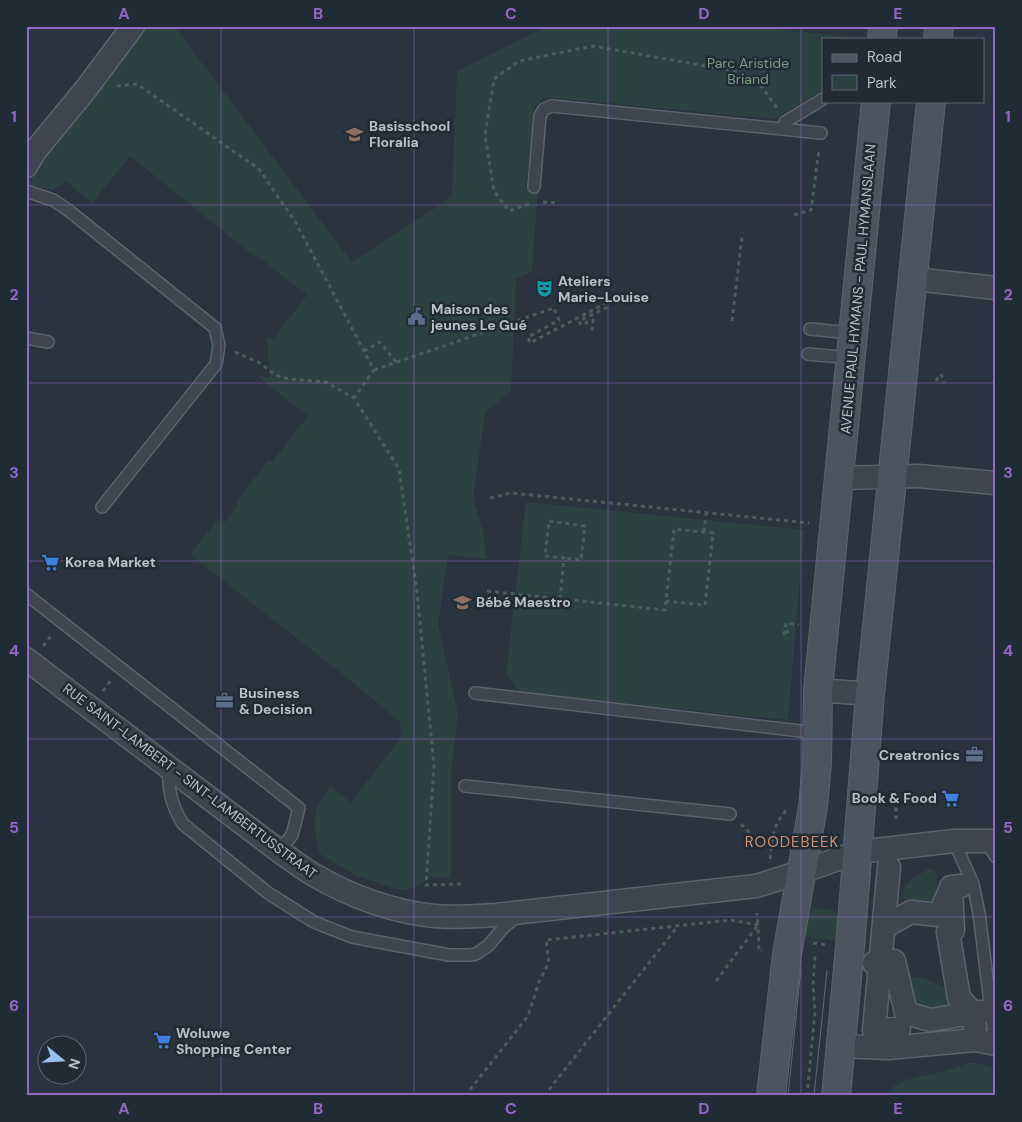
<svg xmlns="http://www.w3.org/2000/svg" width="1022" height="1122" font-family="'DM Sans',sans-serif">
<rect width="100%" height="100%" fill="#293440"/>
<!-- green -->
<path fill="#2c4242" d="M145,26h29l178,236 100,-65 5,-126 90,-45h202l97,11v2h-23v51l-49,29 -229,-22 -11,10 -8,82 12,1 -6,81 -16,8 -5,112 -26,22 -12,85 11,36 2,25 -38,-4 -10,69 20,90 -7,59v106l-20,-3c-9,8 -18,14 -31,14l-43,-14 -37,-22c-4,-14 -9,-37 -1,-51 3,-6 8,-11 11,-16l21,15 50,-64 -1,-16 -45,-38 -163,-128 1,-1 -2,-2 27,-34 7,3 13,-18 -2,-2 33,-42 3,2 36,-46 -52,-41 14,3 -3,-38 2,-3 4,2 34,-44 -51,-40 -2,1 -124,-100 -38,47 -26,-22 -13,9 -24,-6 5,-17z
M526,502l278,28 -16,190 -268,-27 -14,-20z
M928,869h4l4,3c1,9 1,24 -5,32l-25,-2 -4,-8 3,-8 7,-7z
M813,908l21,2 4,9 2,22 -40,-5 4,-14z
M910,976c12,1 30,7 38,15 3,3 6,9 9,14l-41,8 -7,-36z
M968,1063h8l20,6v27h-111c13,-20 44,-20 64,-26 6,-2 12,-5 19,-7z"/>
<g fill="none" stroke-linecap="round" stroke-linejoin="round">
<defs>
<path id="lane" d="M784,128l1,-6 38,-23
M534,187l6,-71 4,-7 8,-3 269,27
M26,191l27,9 15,10 147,118 4,17 -3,19 -114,143
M810,329l42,4
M26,338l22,4
M808,354l43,4
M26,594l273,214 -7,27 -13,16
M475,693l343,40
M168,767c1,23 2,36 15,57l85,69 46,29 38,15 97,18h21l6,-1 13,-9 14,-17 13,-11
M465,786l265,28
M954,841l19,43 6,29 16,131
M985,841l11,16"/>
<path id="street" d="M26,166l9,-15 51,-62 47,-63
M914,279l82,9
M840,478l78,-2 78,7
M26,659l253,192c12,8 23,17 35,24 36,21 79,37 120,41 20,2 41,0 62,-1l260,-29 45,-14 57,-20 96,-11h42
M818,690l52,4
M889,867l-15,163 25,-1
M961,886l-10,1 2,43 -5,2 11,66 14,15 8,-1
M884,927l27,-15 28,3 11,-25
M874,963l20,-2 12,52 24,7 43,-7 2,14
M841,1046l47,2 87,-8 21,4"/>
<path id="secondary" d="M882,39l1,-13
M938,39l1,-13
M771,1096l16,-142 26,-147 4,-44 1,-73 58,-589
M836,1096l14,-149 20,-253 61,-593"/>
</defs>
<!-- lane casing -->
<use href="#lane" stroke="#5a646d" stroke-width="14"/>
<!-- street casing -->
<use href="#street" stroke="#5a646d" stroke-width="25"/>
<!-- secondary casing -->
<use href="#secondary" stroke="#5a646d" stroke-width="30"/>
<!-- path -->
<path stroke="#4b5e5f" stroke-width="3" stroke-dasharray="4 4" stroke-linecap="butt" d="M117,86l20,-2 122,85 37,54 78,147 -20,28
M543,202l14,1
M529,204l-20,7 -15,-20 -9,-56 9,-56 25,-18 74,-15 147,26 16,7 21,29
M794,215l17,-5 8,-61
M732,321l10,-84
M364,351l16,-9 16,20
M235,352l25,11 15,12 13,4 38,3 28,16 45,71 18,123 17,174 -8,119 36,-1
M374,370l180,-62 5,12 -31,17 2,6 76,-40 2,4 -29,14 2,4 12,-5 -1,10
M941,374l3,9
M936,381l4,-7
M490,498l21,-5 298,30
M704,532l2,-19
M487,591l178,19 9,-81 39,4 -8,72 -39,-4
M560,599l4,-41 -19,-2 4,-35 36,5 -4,34 -17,-2
M786,630l5,5
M784,635l2,-12 13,2
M43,646l9,-11
M103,691l8,-11
M891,794l5,4v21
M741,824l9,9 1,4
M770,859c2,-18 3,-36 17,-49
M813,943l14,2
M716,981l42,-56 -1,-12
M465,1096l63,-80 11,-34 10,-20 -3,-22 185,-20 27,5 1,26h3
M544,1096l134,-170
M807,1096l8,-84 -2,-27 2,-29"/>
<!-- lane -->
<use href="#lane" stroke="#3d4650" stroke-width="11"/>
<!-- street -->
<use href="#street" stroke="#3d4650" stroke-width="22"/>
<!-- secondary -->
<use href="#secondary" stroke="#4b5562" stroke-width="28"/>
<!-- tram -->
<path stroke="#5f6a76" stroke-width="1" d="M788,1096l13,-128
M814,1096l13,-125"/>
</g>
<!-- grid -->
<path fill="none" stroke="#9468c3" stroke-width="1" stroke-opacity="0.55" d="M221,26v1070M414,26v1070M608,26v1070M801,26v1070M26,205h970M26,383h970M26,561h970M26,739h970M26,917h970"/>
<!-- icons -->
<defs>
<symbol id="school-bare" viewBox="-9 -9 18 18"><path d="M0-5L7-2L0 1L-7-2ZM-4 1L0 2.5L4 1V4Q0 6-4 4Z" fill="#8d6e63" stroke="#212b35" stroke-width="2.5" paint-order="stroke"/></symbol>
<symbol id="theatre-bare" viewBox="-9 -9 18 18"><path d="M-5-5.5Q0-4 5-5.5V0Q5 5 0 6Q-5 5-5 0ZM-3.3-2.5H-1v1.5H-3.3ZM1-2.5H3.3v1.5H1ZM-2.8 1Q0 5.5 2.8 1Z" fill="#0f9aa8" stroke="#212b35" stroke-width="2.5" paint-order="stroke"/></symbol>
<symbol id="civic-bare" viewBox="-9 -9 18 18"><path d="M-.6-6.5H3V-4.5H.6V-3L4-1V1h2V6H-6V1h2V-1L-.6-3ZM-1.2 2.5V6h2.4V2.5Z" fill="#5c6f8a" stroke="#212b35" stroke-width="2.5" paint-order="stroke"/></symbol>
<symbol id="supermarket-bare" viewBox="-9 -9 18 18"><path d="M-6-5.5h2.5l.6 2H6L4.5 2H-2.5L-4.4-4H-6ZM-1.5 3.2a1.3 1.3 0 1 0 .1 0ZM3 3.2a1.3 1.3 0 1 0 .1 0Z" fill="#3f7fe0" stroke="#212b35" stroke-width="2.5" paint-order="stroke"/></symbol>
<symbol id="office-bare" viewBox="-9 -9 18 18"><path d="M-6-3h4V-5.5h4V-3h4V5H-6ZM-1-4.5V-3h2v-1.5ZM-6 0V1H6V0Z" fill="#5c6f8a" stroke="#212b35" stroke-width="2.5" paint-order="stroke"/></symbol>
</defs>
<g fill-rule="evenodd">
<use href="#school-bare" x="342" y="122" width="25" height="25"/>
<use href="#theatre-bare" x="532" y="276" width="25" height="25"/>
<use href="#civic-bare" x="404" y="304" width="25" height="25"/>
<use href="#supermarket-bare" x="38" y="550" width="25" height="25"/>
<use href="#school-bare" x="450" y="590" width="25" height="25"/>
<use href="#office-bare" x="212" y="688" width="25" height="25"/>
<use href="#office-bare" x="962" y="742" width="25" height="25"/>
<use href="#supermarket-bare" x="938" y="786" width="25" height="25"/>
<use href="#supermarket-bare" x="150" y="1028" width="25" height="25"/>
</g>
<g text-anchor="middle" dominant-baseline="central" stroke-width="5" stroke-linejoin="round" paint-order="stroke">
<!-- park labels -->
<g font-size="14" fill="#7a9e80" stroke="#212b35">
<text x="748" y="63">Parc Aristide<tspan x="748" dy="16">Briand</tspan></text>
</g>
<!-- poi labels -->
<g font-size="14" font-weight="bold" fill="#b9c1ca" stroke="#212b35" text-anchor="start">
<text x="369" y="126">Basisschool<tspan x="369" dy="16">Floralia</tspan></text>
<text x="558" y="281">Ateliers<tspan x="558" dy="16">Marie-Louise</tspan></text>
<text x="431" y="309">Maison des<tspan x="431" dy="16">jeunes Le Gué</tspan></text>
<text x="65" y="562">Korea Market</text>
<text x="476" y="602">Bébé Maestro</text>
<text x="239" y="693">Business<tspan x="239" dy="16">&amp; Decision</tspan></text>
<text x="960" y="755" text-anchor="end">Creatronics</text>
<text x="937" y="798" text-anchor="end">Book &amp; Food</text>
<text x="176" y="1033">Woluwe<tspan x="176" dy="16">Shopping Center</tspan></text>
</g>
<!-- street labels -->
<g font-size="14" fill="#b9c1ca" stroke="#212b35">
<text transform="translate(858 289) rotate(-85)">AVENUE PAUL HYMANS - PAUL HYMANSLAAN</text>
<text transform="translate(190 781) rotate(37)">RUE SAINT-LAMBERT - SINT-LAMBERTUSSTRAAT</text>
</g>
<!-- neighbourhood labels -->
<g font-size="15" letter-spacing="1" fill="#cd9371" stroke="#212b35">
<text x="792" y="842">ROODEBEEK</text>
</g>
</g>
<!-- border -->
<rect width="1022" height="1122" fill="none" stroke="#212b35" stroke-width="55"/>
<!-- legend -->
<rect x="822" y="38" width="162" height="65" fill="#212b35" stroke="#5e6771"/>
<rect x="832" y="54" width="25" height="8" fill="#4b5562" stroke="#5e6771"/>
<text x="867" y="62" font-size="15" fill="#b9c1ca">Road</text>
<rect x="832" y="75" width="25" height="15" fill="#2c4242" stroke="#5e6771"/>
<text x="867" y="88" font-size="15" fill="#b9c1ca">Park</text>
<!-- north arrow -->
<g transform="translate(62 1060) rotate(108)"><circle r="24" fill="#212b35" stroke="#5e6771"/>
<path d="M0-4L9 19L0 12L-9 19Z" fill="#99c0ef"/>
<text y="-8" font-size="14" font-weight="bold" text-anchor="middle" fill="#b9c1ca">N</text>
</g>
<rect x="28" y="28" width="966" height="1066" fill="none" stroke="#9468c3" stroke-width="2"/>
<g font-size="16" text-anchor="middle" font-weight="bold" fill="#9468c3">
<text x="124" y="19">A</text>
<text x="318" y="19">B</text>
<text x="511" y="19">C</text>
<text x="704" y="19">D</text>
<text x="898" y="19">E</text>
<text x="14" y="122">1</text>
<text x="1008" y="122">1</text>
<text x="14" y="300">2</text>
<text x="1008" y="300">2</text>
<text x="14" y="478">3</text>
<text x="1008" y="478">3</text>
<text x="14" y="656">4</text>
<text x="1008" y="656">4</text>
<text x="14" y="833">5</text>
<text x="1008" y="833">5</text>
<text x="14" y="1011">6</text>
<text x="1008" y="1011">6</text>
<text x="124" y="1114">A</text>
<text x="318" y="1114">B</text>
<text x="511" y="1114">C</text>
<text x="704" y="1114">D</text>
<text x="898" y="1114">E</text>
</g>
</svg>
